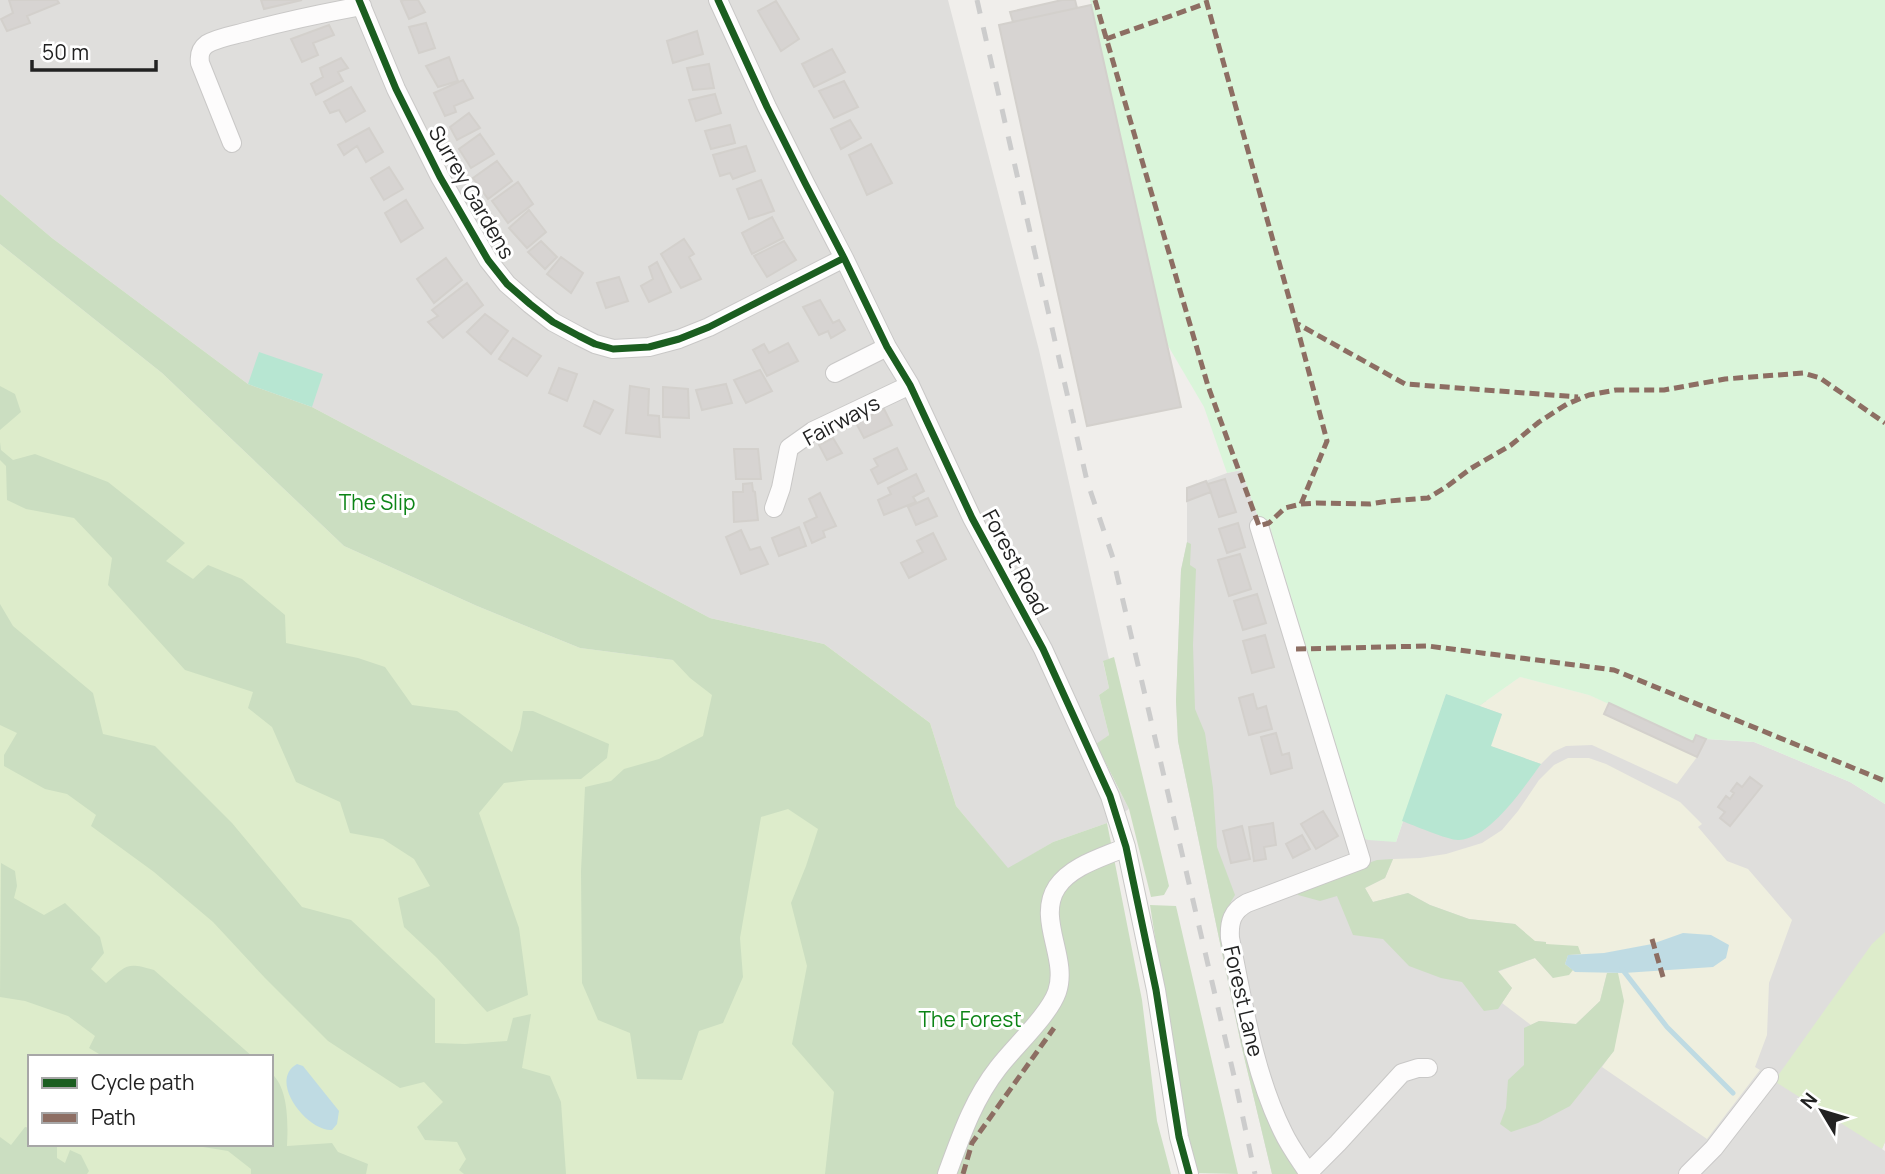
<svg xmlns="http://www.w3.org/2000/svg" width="1885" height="1174" font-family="Manrope,sans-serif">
<rect width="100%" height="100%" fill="#f0eeeb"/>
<!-- residential -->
<path fill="#dfdedc" d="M0,0h948l91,350 70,309 -6,3 6,26 -10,7 10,40 -13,10 33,64 -22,14 -54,19 -45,27 -52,-63 -26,-83 -106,-79 -114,-26 -398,-211 -64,-23 -196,-146 -52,-44z
M1241,470l17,47 10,3 1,3 28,95 99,224 50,-148 260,45 48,3 96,40 35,22v338l-3,7 3,2v23h-613l-31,-130 -63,-303 -2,-40 5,-131 6,-28v-54l40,-15z"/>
<!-- farmland -->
<path fill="#efefdf" d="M1520,677l69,18 104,46 3,-6 10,4 -9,18 -20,27 -85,-39 -26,1 -13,6 -12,12 -51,-18 12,-32 -23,-8z
M1568,758h21l17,6 74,38 22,22 -4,3 29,34 21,8 44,51 -23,63 -2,52 -12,32 5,3 -53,69 -105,-72 12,-17 -7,-77 -7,28 -24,23 -37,-3 -8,4 -29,-22 10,-15 -15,-16 38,-14 18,20 12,-14 3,-9 12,-1 -34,-10v-2l-12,-1 -19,-17 -46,-5 -39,-14 -22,-12 -35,9 -8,-14 20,-10 8,-19 27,-1 26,-4 36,-11 20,-13 16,-19 21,-31 15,-15z"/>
<!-- grass -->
<path fill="#ddeccb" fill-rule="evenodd" d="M0,244l162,129 182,173 133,60 103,42 93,12 151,-16 106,79 26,83 52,63 -69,305h-939zM30,1057h241v87h-241z
M1885,932v210l-3,7 -108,-68 98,-137z"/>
<!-- forest -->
<path fill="#cbdec1" d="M0,194l52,44 196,146 64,23 398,211 114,26 106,79 26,83 52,62 45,-26 54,-19 35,177 15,121 14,53h-346l9,-82 -42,-48 15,-78 -16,-63 15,-37 12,-37 -30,-20 -27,8 -21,121 3,39 -20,46 -24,8 -17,49 -45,-1 -7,-46 -32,-13 -16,-37 -1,-112 4,-84 26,-6 13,-12 35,-10 44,-23 9,-41 -22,-17 -17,-18 -93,-12 -103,-42 -133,-60 -182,-173 -162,-129z
M0,386l15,8 6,18 -21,18z
M0,442l1,8 12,10 22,-6 73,28 77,61 -19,18 27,18 15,-14 34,14 43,36 1,28 72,15 27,9 27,38 45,6 55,41 8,-23 3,-18h10l76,33 -2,14 -26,21 -52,1 -25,3 -25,30 40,115 9,67 -41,17 -50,-54 -33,-31 -6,-29 32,-12 -16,-27 -31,-20 -33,-6 -10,-31 -44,-20 -24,-55 -24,-19 5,-16 -68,-22 -77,-85 4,-27 -38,-40 -48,-9 -19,-9 -1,-34 -6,-6z
M1187,542l4,2 -1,21 6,4 -3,76 2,64 10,24 8,55 4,59 18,48 -10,17 1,36 77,226h-31l-31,-130 -63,-303 -2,-40 5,-131z
M0,604l13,22 80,67 10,41 52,12 77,77 70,84 49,13 84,79v44l30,1 42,-3 6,-23 18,-4 -9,54 28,8 11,26 5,72h-102l-5,-4 7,-11 -9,-17 -32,-2 -8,-13 26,-25 -19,-20 -24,6 -72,-47 -63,-63 -52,-56 -59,-50 -63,-46 5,-11 -29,-21 -22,-5 -41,-23v-11l13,-22 -17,-8z
M1114,657l55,229 -5,9 -13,2 -22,-88 -33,-65 13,-9 -10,-40 10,-7 -6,-27z
M1393,859l-8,19 -20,10 8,14 35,-9 22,12 39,14 46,5 20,17 11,1v2l32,2 3,8 -13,1 -3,9 8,6 -4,5 -16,3 -18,-20 -37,13 14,17 -14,21 -14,2 -22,-29 -21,-4 -32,-12 -26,-27 -30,-4 -16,-39 -17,5 -22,-6 -4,-6 83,-29z
M1,863l14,8 2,15 -3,12 30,17 21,-12 35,34 4,16 -13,16 15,14c21,-18 20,-21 48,-13l99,87h-127l-2,-2 -20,2 -15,-9 6,-12 -27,-20 -43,-15 -25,-4z
M1150,905l26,1 62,268 -44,-1 -20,-114z
M1607,973h11l6,28 -10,50 -44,55 -32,17 -27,9 -11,-8 6,-16 2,-28 16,-15v-37l15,-7 37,3 24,-23z
M271,1073c18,15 17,52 16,73l45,-3 6,9 30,12 -2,10h-115v-5l-23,-18 -31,-5 -1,-2h75z
M25,1127l5,1v16h27v14l8,5 5,-13 11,5 8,16 -2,3h-87v-37l11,8z"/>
<!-- park -->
<path fill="#daf5da" d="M1090,0h795v804l-35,-22 -96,-40 -48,-3 -10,-4 -3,7 -104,-47 -69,-18 -41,29 -33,-12 -50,148 -28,-2 -22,-7 -61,-199 12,-16 -28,-95 -1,-3 -10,-3 -17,-47 -14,3 -23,-66 -37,-63z"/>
<!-- pitch -->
<path fill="#b7e6d2" d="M259,352l64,22 -11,33 -64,-23z
M1446,694l56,20 -11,32 50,18c-17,23 -51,75 -82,76 -9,1 -46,-15 -57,-19z"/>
<!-- water -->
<path fill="#bfdbe3" d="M1683,933l28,2 18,10 -3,13 -13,9 -89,6 -49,-1 -10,-8 3,-9 36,-2 48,-9z
M297,1064l6,2 36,45 -2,13 -5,6c-24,2 -65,-49 -35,-66z"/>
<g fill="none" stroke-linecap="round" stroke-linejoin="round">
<!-- stream -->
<path stroke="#bfdbe3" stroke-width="5" d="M1622,969l45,58 66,66"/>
</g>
<!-- building -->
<path fill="#d7d4d2" stroke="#d3d0cc" stroke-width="2" d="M9,0h48l2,3 -32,13 3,7 -23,8 -6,-12 12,-6z
M261,0h41l-38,9z
M404,0h14l7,12 -16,7 -8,-18z
M1062,0h13l2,8 -64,14 -3,-10z
M776,1l23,38 -18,12 -23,-40z
M1091,5l90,402 -94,19 -88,-401z
M426,23l9,25 -16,5 -10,-26z
M329,25l5,10 -21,8 5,12 -16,7 -11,-23z
M697,31l6,23 -30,9 -6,-22z
M832,49l13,23 -31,15 -12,-23z
M449,57l9,24 -20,6 -12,-21z
M341,58l7,10 -10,4 5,9 -27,14 -5,-11 12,-7 -3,-9z
M709,64l5,24 -21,2 -6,-22z
M463,80l10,18 -19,8 2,6 -11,4 -11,-23z
M844,81l14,26 -24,11 -15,-27z
M351,87l14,24 -19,11 -7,-12 -9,3 -6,-11z
M715,94l6,19 -25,8 -7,-21z
M469,113l11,15 -23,12 -7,-13z
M850,120l11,18 -20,11 -10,-20z
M730,125l5,18 -24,6 -6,-18z
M369,128l14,24 -17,10 -9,-16 -13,9 -6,-10z
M480,134l14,20 -23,14 -12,-19z
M871,144l21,39 -25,12 -18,-40z
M746,146l9,25 -22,8 -3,-6 -10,3 -7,-21z
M497,161l15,20 -24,18 -15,-21z
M389,167l14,22 -19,11 -13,-22z
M761,180l13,31 -25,8 -12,-30z
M518,182l15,22 -25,19 -16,-22z
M406,200l17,28 -22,14 -16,-29z
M529,210l17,22 -19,16 -18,-20z
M772,217l11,21 -31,16 -10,-21z
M684,239l10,15 -5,3 12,22 -20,9 -20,-34z
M541,241l16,16 -12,12 -17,-17z
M784,241l12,19 -29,17 -13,-21z
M561,257l22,16 -12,20 -24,-19z
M446,258l16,22 -28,23 -17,-24z
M657,262l14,30 -22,10 -8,-16 12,-7 -4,-12z
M619,277l9,24 -22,7 -9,-25z
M467,283l16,22 -40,33 -15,-16 10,-6 -6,-6z
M820,300l13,23 6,-3 6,10 -14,8 -3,-7 -9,4 -16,-28z
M485,314l23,17 -17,23 -24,-22z
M513,338l28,18 -14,20 -28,-17z
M788,343l10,18 -31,15 -14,-26 11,-6 5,9z
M559,368l18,6 -10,27 -18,-8z
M760,370l12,21 -26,12 -12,-23z
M726,384l6,19 -30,7 -6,-20z
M630,386l19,3 -1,26 11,1 1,21 -34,-4z
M663,387l25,2 1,29 -26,-1z
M594,401l19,9 -13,24 -16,-8z
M884,409l8,16 -28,13 -8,-15z
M833,438l9,15 -15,7 -8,-15z
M897,448l10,21 -29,15 -7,-14 7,-4 -4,-7z
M734,449h24l3,30h-25z
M916,474l8,17 -11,6 3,5 -32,13 -6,-15 13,-6 -3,-6z
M1225,479l11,33 -17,5 -11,-33z
M1206,481l5,11 -24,9v-13z
M752,483l1,8 2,1 3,28 -24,2 -1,-30h10v-8z
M820,493l16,33 -13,5 2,6 -13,6 -8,-20 13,-6 -8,-18z
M928,498l9,18 -21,9 -8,-18z
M1238,523l7,24 -18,6 -8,-24z
M799,527l7,19 -27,10 -7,-18z
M741,530l9,20 10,-3 8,17 -27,10 -15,-37z
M933,533l13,26 -37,19 -8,-15 22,-11 -6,-11z
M1240,554l11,35 -22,7 -11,-36z
M1257,594l9,29 -23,7 -9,-29z
M1265,635l9,32 -22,6 -9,-32z
M1253,694l4,15 9,-3 6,23 -23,6 -10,-37z
M1609,703l84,39 3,-7 10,4 -9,18 -93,-43z
M1276,733l6,22 7,-2 3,15 -21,6 -10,-37z
M1750,777l12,9 -32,40 -10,-8 5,-6 -7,-5 8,-11 4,3 4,-6 -3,-2 6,-8 5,4z
M1323,811l15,25 -22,13 -15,-25z
M1273,823l3,22 -12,2 2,12 -12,2 -5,-34z
M1242,826l8,33 -19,4 -8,-32z
M1302,835l8,14 -17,9 -7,-14z"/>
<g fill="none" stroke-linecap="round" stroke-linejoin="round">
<defs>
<path id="minor" d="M359,0l37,89 44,88 48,83 19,24 23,20 23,18 26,14 16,8 18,5 36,-2 30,-8 30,-12 135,-69
M718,0l49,107 38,76 39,75 43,89 23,38 62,133 71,131 67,147 16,51 30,143 23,147 10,37
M232,143l-32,-80c-1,-8 0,-14 7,-19 12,-7 28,-9 42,-13 37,-10 75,-18 113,-25
M835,373l52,-26
M774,508l7,-20 8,-40 24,-17 97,-46
M1259,526l102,334 -114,43c-15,8 -18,19 -17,35 13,64 24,136 53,194 7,15 17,28 26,42
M1308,1173l30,-30 64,-70 16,-5h10
M947,1174c14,-38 26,-74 51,-106 16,-21 51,-53 59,-76 12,-34 -21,-73 0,-105 15,-22 47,-30 69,-40
M1688,1174l26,-26 55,-71"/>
</defs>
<!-- minor casing -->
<use href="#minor" stroke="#c9c8c7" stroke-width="20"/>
<!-- minor -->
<use href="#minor" stroke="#fdfcfc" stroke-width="18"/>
<!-- rail -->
<path stroke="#ccc" stroke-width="5" stroke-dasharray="14 14" stroke-linecap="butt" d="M977,0l110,481 26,77 121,518 21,98"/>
<!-- quiet -->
<path stroke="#8d6e63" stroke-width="5" stroke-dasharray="10 5" stroke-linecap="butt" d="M1095,0l113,386 51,140 10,-3 16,-15 16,-4 16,-1 53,1 19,-3 39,-3 18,-11 24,-18 41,-24 28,-23 28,-18 22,-9 27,-5h48l61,-11 78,-6 17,5 65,45
M1206,0l90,323 109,61 173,13
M1106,39l101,-36
M1296,323l31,118 -26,63
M1296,649l132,-3 186,24 271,111
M1652,939l11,38
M963,1174l9,-31 82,-115"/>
<defs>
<path id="cycleway" d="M359,0l37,89 44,88 48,83 19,24 23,20 23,18 26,14 16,8 18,5 36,-2 30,-8 30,-12 135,-69
M718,0l49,107 38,76 39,75 43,89 23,38 62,133 71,131 67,147 16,51 30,143 23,147 10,37"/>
</defs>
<!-- cycleway casing -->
<use href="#cycleway" stroke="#fff" stroke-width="11"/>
<!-- cycleway -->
<use href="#cycleway" stroke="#1b5e20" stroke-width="7"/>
</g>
<g text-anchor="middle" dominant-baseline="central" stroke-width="6" stroke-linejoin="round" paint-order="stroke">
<!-- street labels -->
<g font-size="21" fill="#222" stroke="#fff">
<text transform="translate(472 192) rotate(60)">Surrey Gardens</text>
<text transform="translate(841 420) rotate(-28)">Fairways</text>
<text transform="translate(1016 562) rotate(62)">Forest Road</text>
<text transform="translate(1244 1001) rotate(77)">Forest Lane</text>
</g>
<!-- park labels -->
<g font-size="21" fill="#0c8416" stroke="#fff">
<text x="377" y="502">The Slip</text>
<text x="970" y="1019">The Forest</text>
</g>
</g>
<!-- legend -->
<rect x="28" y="1055" width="245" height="91" fill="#ffffff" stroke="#a7a7a7" stroke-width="2"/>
<rect x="42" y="1078" width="35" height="10" fill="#1b5e20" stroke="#a7a7a7" stroke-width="2"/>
<text x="91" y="1090" font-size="21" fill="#222222">Cycle path</text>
<rect x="42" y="1113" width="35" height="10" fill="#8d6e63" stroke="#a7a7a7" stroke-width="2"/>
<text x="91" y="1125" font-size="21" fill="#222222">Path</text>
<!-- north arrow -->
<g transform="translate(1822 1111) rotate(308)" stroke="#ffffff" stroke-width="5" paint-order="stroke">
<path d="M0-5L12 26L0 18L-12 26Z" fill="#222222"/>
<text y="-10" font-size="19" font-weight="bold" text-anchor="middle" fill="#222222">N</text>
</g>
<!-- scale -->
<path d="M32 60v10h124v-10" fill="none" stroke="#222222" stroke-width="3.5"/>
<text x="42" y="60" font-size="21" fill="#222222" stroke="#ffffff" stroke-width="5" paint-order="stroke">50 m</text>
</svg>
